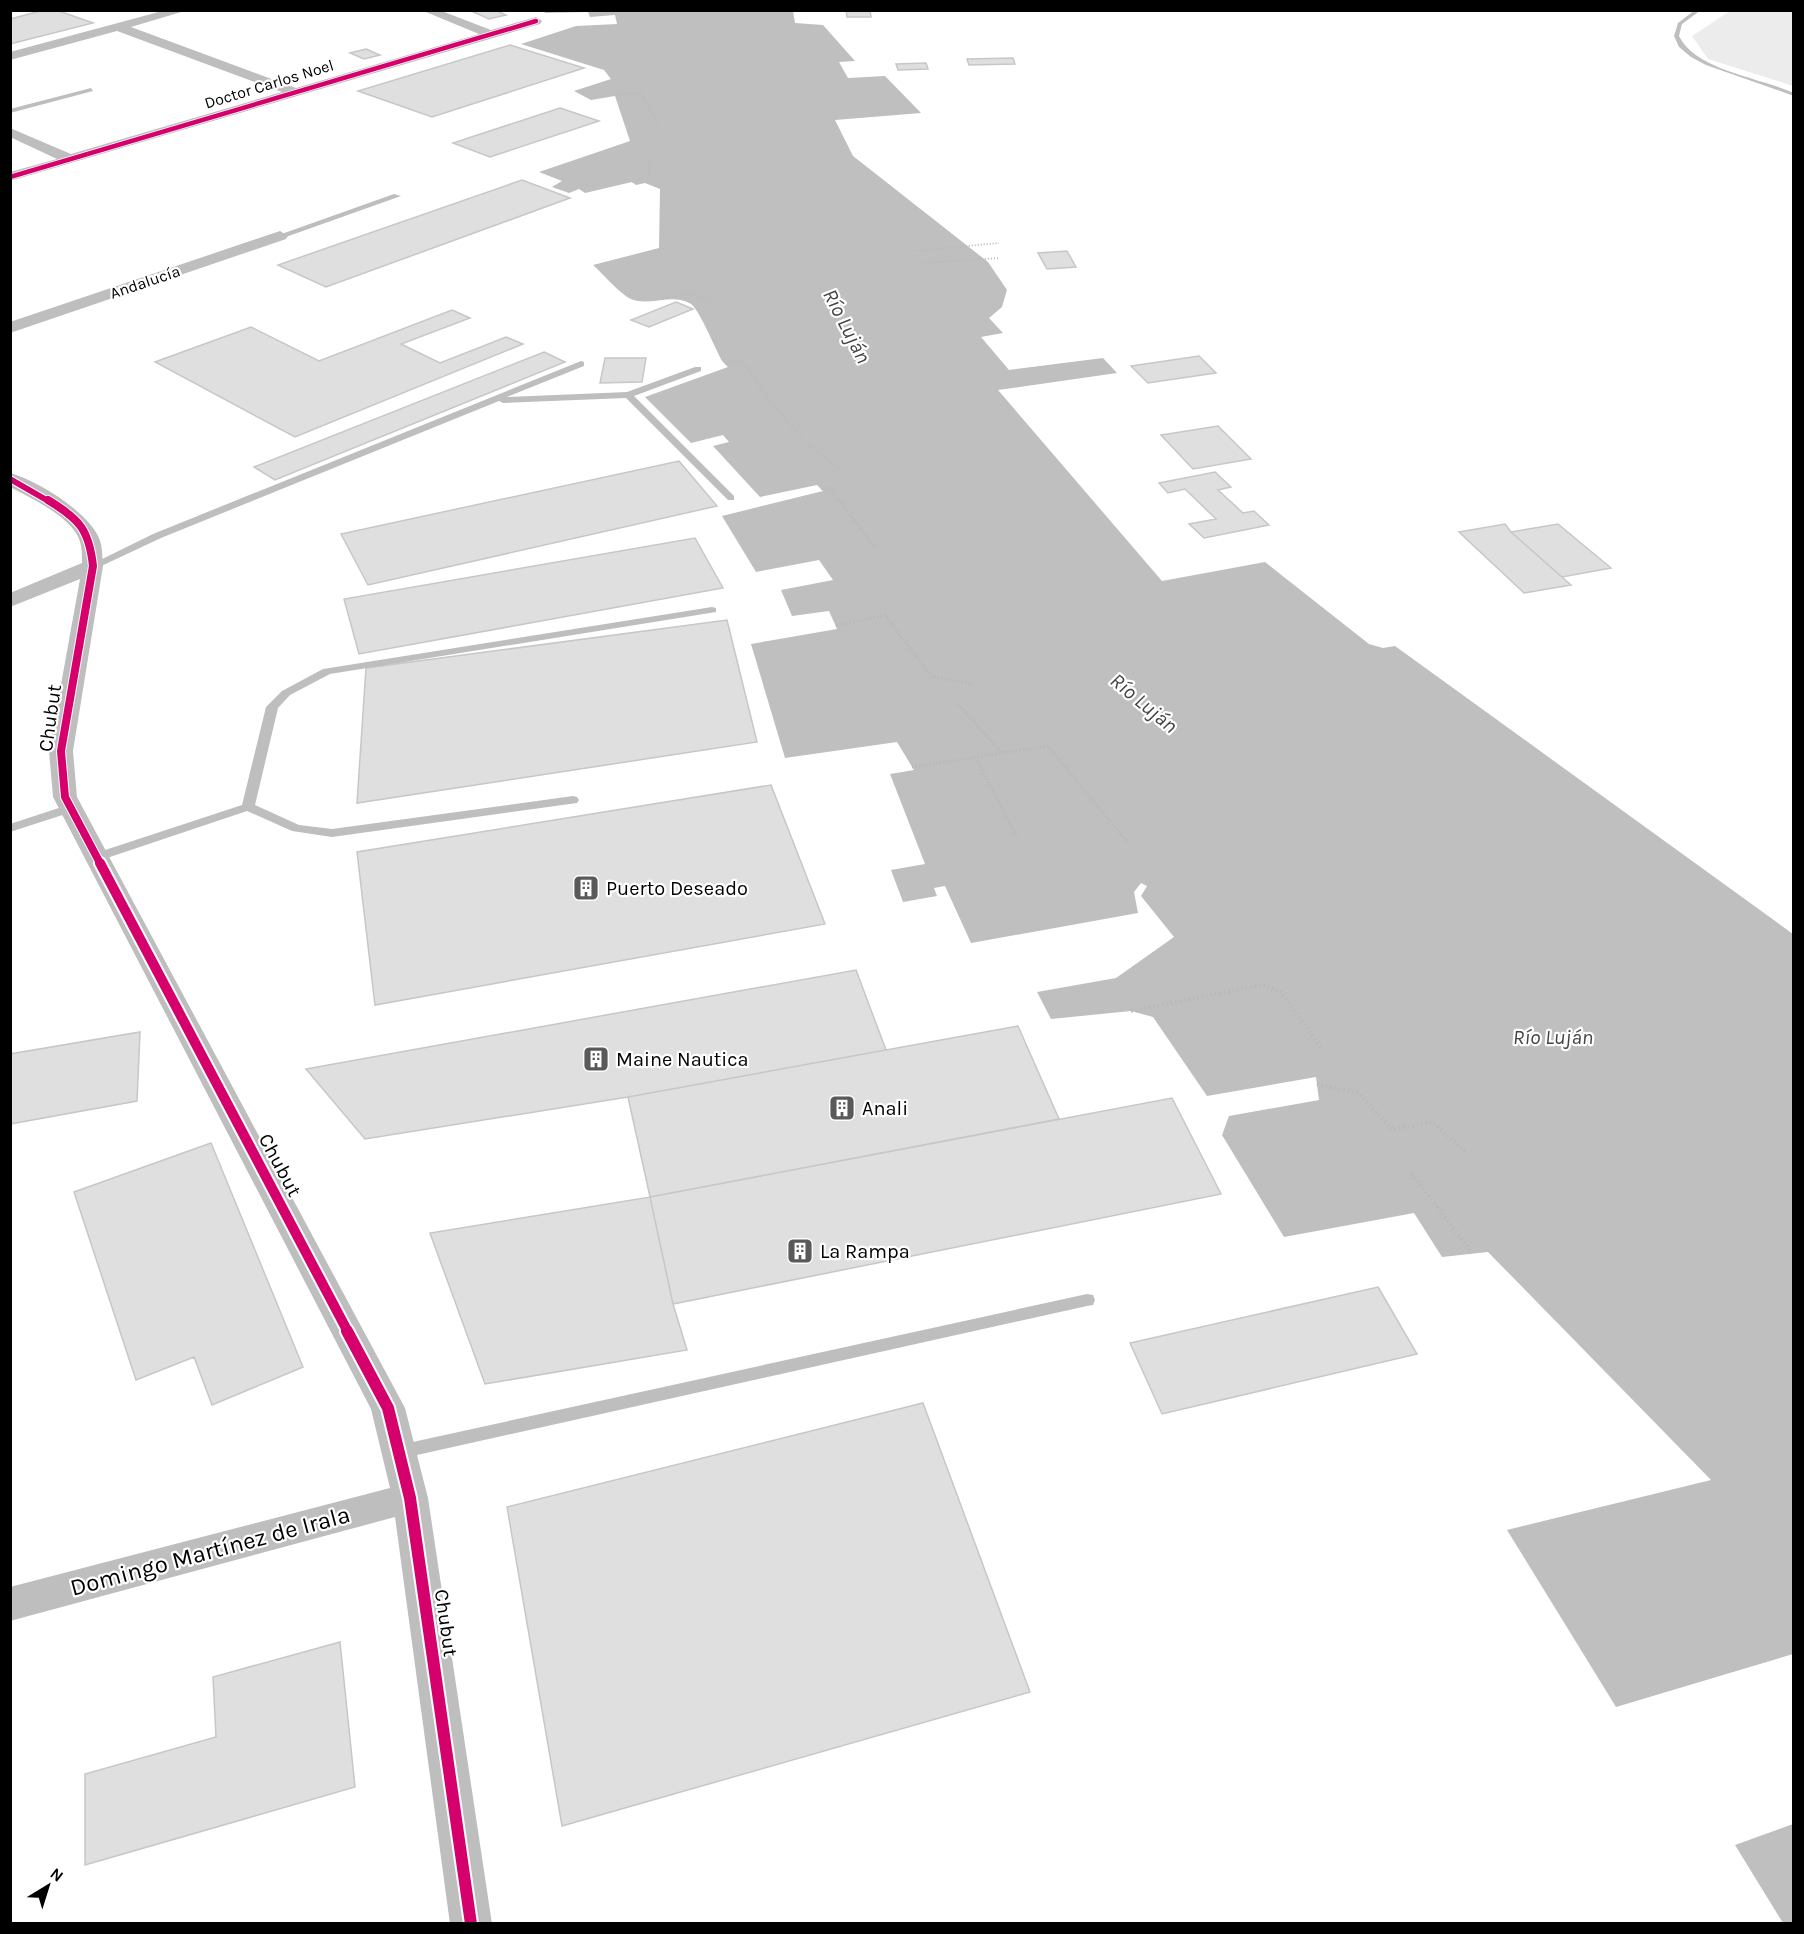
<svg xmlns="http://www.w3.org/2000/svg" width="1804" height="1934" font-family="Karla,sans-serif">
<rect width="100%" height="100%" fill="#fff"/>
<!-- green -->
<path fill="#ececec" d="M1730,11h63v75l-85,-27 -16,-23z"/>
<!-- water -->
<path fill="#bfbfbf" d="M793,11l2,12 28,2 32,36 -16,1 9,16 37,-2 36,37 -86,7 18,36 135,106 19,28 -5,17 -13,11 14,15 -22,4 28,33 94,-12 14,15 -119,17 164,191 103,-19 104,82 14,4 12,-2 398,288v720l-177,53 -109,-177 204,-50 -223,-228 -46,5 -28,-44 -130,24 -62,-102 7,-19 90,-16 -3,-23 -109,19 -54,-79 -22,-6 -80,8 -14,-27 79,-14 58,-41 -33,-41 6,-10 -6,-3 -7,9 4,21 -167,30 -26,-57 -11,2 3,8 -34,6 -12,-32 34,-6 -35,-90 24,-4 -17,-28 -112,16 -34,-114 86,-15 -8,-18 -37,5 -11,-26 52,-10 -14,-20 -63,12 -34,-56 101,-25 -6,-6 -57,12 -47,-51 16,-4 -6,-7 -32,8 -46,-46 83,-30 -6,-6c-6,-11 -23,-52 -31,-57 -19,-12 -41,3 -60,-5 -11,-5 -28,-25 -38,-34l66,-17 1,-59 -15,-6 -9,2 -4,-3 -47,11 -6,-4 -10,4 -17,-6 10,-6 -23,-9 91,-31 -15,-45 -24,4 -17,-9 37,-12 -7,-9 -83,-26 55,-18 41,-2 -2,-9 -25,2 -2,-5 -43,1 -1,-2z
M1793,1824v99h-10l-48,-78z"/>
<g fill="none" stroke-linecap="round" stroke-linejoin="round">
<!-- stream -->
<path fill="#bfbfbf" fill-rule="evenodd" d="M1695,10h6l-19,14 -3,12c16,34 82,42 115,57v3l-88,-31 -15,-8 -12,-10 -5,-11 4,-13z"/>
</g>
<!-- building -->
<path fill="#dfdfdf" stroke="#c7c7c7" stroke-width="1.5" d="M44,10h12l37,13 -83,21v-25z
M469,10h26l11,5 -17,4z
M846,10h24l1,7h-24z
M510,45l74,23 -152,49 -74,-26z
M366,49l14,6 -16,4 -14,-6z
M1013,58l2,6 -46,1 -2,-6z
M926,63l2,6 -30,1 -2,-6z
M560,108l39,13 -109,36 -37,-14z
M522,180l48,18 -244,89 -48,-22z
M1067,251l9,16 -29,2 -9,-16z
M676,302l17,7 -44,18 -18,-7z
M452,310l18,8 -69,26 39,19 66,-26 17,7 -228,93 -140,-75 96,-35 68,34z
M544,352l21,10 -290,118 -21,-13z
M1199,356l17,17 -68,10 -17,-17z
M605,358h41l-4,24 -42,1z
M1218,426l33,33 -58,10 -32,-34z
M679,461l38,45 -349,79 -27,-51z
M1215,472l16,15 -13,3 25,23 11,-2 15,14 -65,13 -15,-14 27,-5 -31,-30 -17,4 -9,-10z
M1505,524l6,8 60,53 -47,8 -65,-61z
M1558,524l53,44 -49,9 -51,-45z
M695,538l28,50 -364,66 -15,-55z
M727,620l30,122 -400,61 9,-135z
M771,785l54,139 -450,81 -18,-153z
M856,970l30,80 -258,47 -263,42 -59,-70z
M1018,1026l41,93 -409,78 -22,-100z
M140,1032l-3,69 -127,23v-70z
M1172,1098l49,96 -548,110 -23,-107z
M211,1143l92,224 -91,38 -18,-48 -58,23 -62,-188z
M650,1197l23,107 14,46 -202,34 -55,-151z
M1378,1287l39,67 -255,60 -32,-71z
M923,1403l107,289 -468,134 -55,-319z
M340,1642l15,145 -270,78v-91l131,-37 -3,-60z"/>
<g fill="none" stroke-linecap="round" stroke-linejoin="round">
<!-- path-far3 -->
<path stroke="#b9b9b9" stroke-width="1.5" stroke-dasharray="1 1.5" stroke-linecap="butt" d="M615,95l26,-2 18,33
M632,182l17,-7 2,-22"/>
<!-- path-far2 -->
<path stroke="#b9b9b9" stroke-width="2" stroke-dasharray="1 2" stroke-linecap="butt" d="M915,251l84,-8
M922,263l78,-5
M663,299l28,-6 26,12
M726,364l13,-4 5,3c29,44 58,83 104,111
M821,489l8,-2 11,15"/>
<!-- path-far1 -->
<path stroke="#b9b9b9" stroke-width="3" stroke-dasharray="1.5 2" stroke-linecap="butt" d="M839,500l36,48
M836,626l49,-11 46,61 41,8
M958,704l43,48
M975,757l42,80
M912,767l136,-21 80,97"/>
<!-- path -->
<path stroke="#b9b9b9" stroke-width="4" stroke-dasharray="1.5 3" stroke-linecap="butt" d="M1131,1011l130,-26 19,6 43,59
M1317,1084l41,9 35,37 39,-8 35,31
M1412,1174l60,79"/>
<!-- lane -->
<path fill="#bebebe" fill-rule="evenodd" d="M91,88l2,3 -83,22v-4z
M394,194l7,2 -118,42 -7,-2z
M581,361l3,1v4l-77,31 120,-5 68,-25h6v4l-67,25 100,100v4h-6l-102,-102 -123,5 -4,-2 -338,137 -64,30h-8l-1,-2 65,-32z
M712,607l4,1v4l-386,62 -40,21 -12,13 -23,97 44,20 33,4 241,-33 4,1 2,3 -2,3 -245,34 -40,-6 -45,-20 -146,49h-8l-2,-3 2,-3 149,-49 24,-98 16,-16 41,-22z
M71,804l6,4 -2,3 -65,21v-8z
M1087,1294l6,1 2,5 -2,5 -6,1 -688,153 -6,-2 -3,-5 3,-5 6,-2z"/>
<!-- street -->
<path fill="#bebebe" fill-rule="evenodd" d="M166,10h22l-57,17 165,61 183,-54 -58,-24h18l52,20 45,-13 6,4 -2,3 -530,157v-9l47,-13 -47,-22v-9l61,26 211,-62 -165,-61 -107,29v-8z
M280,231l8,5 -2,3 -276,94v-11z
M10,473c27,7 78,39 89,65 4,9 3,19 4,28l-30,185 4,46 328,611 23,90 64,426h-42l-55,-407 -385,104v-34l380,-99 -19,-79 -318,-612 -4,-46 31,-172 -70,28v-14l72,-30c0,-8 0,-17 -3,-24 -8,-22 -48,-41 -69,-52z"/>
<defs>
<path id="cycleway-far4" d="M10,177l526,-156"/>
<path id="cycleway-far3" d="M10,479l40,23"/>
<path id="cycleway-far2" d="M48,500c31,19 41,29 45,66l-32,185 4,46 36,68"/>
<path id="cycleway-far1" d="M100,863l248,469"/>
<path id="cycleway" d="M347,1331l41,77 22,90 61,426"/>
</defs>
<!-- cycleway-far4 casing -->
<use href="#cycleway-far4" stroke="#fff" stroke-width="6"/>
<!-- cycleway-far3 casing -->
<use href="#cycleway-far3" stroke="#fff" stroke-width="8"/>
<!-- cycleway-far2 casing -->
<use href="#cycleway-far2" stroke="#fff" stroke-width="10"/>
<!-- cycleway-far1 casing -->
<use href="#cycleway-far1" stroke="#fff" stroke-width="14"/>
<!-- cycleway casing -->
<use href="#cycleway" stroke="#fff" stroke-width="16"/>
<!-- cycleway-far4 -->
<use href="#cycleway-far4" stroke="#d6006c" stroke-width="4.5"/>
<!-- cycleway-far3 -->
<use href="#cycleway-far3" stroke="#d6006c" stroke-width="6"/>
<!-- cycleway-far2 -->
<use href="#cycleway-far2" stroke="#d6006c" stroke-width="8"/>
<!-- cycleway-far1 -->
<use href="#cycleway-far1" stroke="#d6006c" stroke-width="10"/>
<!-- cycleway -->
<use href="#cycleway" stroke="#d6006c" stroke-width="12"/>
</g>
<!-- icons -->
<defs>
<symbol id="building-square" viewBox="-11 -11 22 22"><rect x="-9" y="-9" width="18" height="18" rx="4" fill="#595959" stroke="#fff"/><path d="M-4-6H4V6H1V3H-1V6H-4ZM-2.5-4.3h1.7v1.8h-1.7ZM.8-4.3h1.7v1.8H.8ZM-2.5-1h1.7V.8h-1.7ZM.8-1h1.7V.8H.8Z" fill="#fff"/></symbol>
</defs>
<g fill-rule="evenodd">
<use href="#building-square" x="571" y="873" width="30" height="30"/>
<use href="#building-square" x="581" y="1044" width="30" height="30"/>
<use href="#building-square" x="827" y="1093" width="30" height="30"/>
<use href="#building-square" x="785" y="1236" width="30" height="30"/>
</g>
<g text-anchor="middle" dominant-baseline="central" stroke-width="4.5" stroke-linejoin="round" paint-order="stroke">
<!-- far-street labels -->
<g font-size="16" fill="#000" stroke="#fff">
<text transform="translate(269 84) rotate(-17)">Doctor Carlos Noel</text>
<text transform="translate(145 282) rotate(-19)">Andalucía</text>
</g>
<!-- street labels -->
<g font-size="20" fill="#000" stroke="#fff">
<text transform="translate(50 718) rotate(-82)">Chubut</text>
<text transform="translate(280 1165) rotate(62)">Chubut</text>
<text transform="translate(446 1623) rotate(82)">Chubut</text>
</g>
<!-- poi labels -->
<g font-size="20" fill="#000" stroke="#fff" text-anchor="start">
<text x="606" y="888">Puerto Deseado</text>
<text x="616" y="1059">Maine Nautica</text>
<text x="862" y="1108">Anali</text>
<text x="820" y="1251">La Rampa</text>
</g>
<!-- water labels -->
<g font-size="21" font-style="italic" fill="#444" stroke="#fff">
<text transform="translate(847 326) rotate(63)">Río Luján</text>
<text transform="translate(1144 703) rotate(40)">Río Luján</text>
<text x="1553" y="1037">Río Luján</text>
</g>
<!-- near-street labels -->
<g font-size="24" fill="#000" stroke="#fff">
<text transform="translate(210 1551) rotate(-15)">Domingo Martínez de Irala</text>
</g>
</g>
<!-- border -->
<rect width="1804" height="1934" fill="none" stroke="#000000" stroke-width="24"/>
<!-- north arrow -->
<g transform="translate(48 1886) rotate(38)" stroke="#ffffff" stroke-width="4.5" paint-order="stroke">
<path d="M0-4.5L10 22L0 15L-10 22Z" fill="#000000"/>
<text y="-9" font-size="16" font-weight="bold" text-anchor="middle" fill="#000000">N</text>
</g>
</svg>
